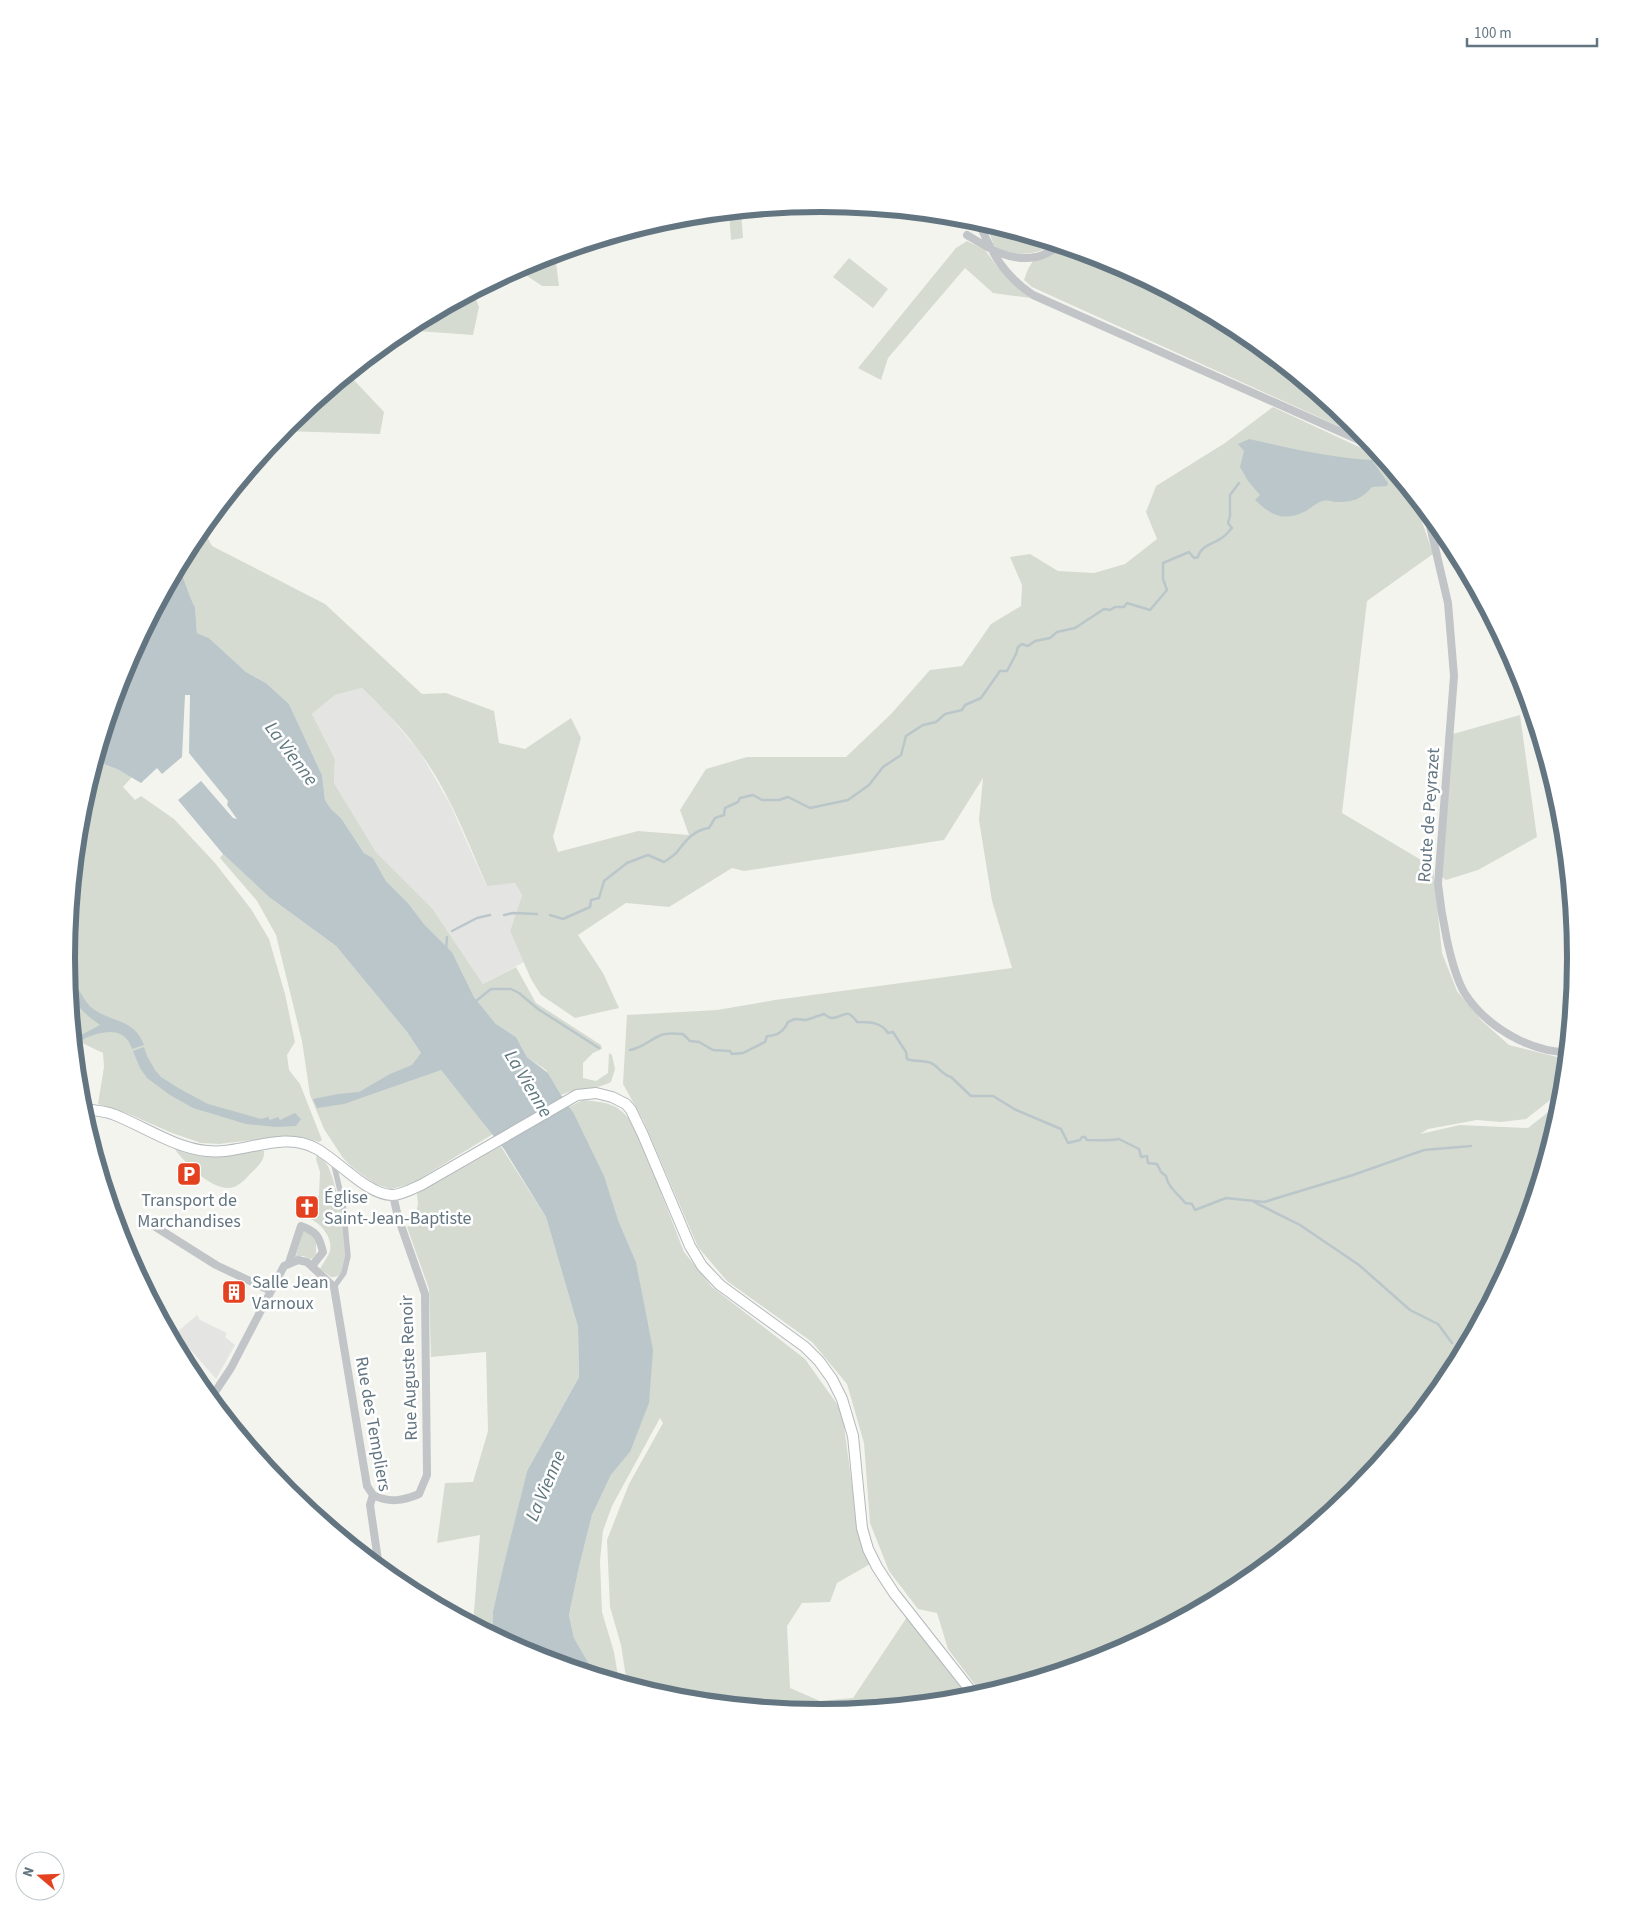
<svg xmlns="http://www.w3.org/2000/svg" width="1642" height="1916" font-family="'Source Sans 3',sans-serif">
<rect width="100%" height="100%" fill="#f4f4ef"/>
<!-- built -->
<path fill="#e4e5e3" d="M362,688l26,26 32,38 30,52 36,81 29,-2 7,12 -12,36 14,31 -41,22 -51,-76 -56,-56 -42,-69 1,-24 -23,-45 23,-19z
M197,1315l3,5 27,13 -2,4 10,8 -19,34 -40,-46z"/>
<!-- green -->
<path fill="#d5dbd0" d="M741,211l2,27 -12,2 -2,-28z
M986,223l69,21c-20,12 -40,13 -61,2z
M967,241l18,9 11,15 34,33 -37,-5 -28,-25 -77,90 -7,22 -23,-12 98,-120z
M1066,248l44,13 131,70 114,94 14,17 -11,-7 -326,-148 -8,-7 4,-11 5,-8z
M555,254l4,32h-17l-25,-17 15,-8z
M849,258l39,31 -15,19 -40,-31z
M473,292l6,15 -6,28 -70,-5z
M352,371l1,8 31,33 -4,22 -98,-3 6,-7z
M1273,407l99,46 20,17 12,15 13,22 16,47 -66,47 -25,212 91,54 9,86 15,38 25,30 27,24 52,13h5l-3,32 -37,29 -25,3 -24,-2 -49,9 -8,5 40,-9 68,3 34,-27 -1,5 -43,141 -70,131 -94,114 -114,94 -130,69 -128,39 -34,-45 -11,-36 -19,-4 -29,-38 -19,-48 -6,-80 -17,-59 -35,-42 -85,-61 -29,-34 -55,-127 -20,-36 4,-69 90,-5 58,-10 237,-32 -20,-67 -13,-81 4,-42 -39,62 -200,31 -12,-3 -63,39 -43,-4 -48,32 25,38 16,35 -44,10 -34,-23 -10,-16 -21,-48 12,-36 -7,-12 -28,3c-20,-46 -38,-95 -68,-135 -16,-23 -37,-43 -57,-63l-27,7 -23,19 23,45 -1,24 42,69 56,56 51,76 33,-17 20,36 65,42 1,4 -9,4 -10,10v15l13,3 12,-8 1,-20 3,2 3,14 -4,13c-17,9 -33,5 -50,13l-15,-25 -19,-13 -11,-20 -20,-13 -22,-27 -22,-45 -28,-28 -16,-21 -22,-22 -13,-23 -9,-5 -23,-35 -10,-9 -6,-9 -3,-25 -33,-71 -23,-21 -20,-11 -37,-34 -12,-5 -2,-26c-3,-4 -13,-33 -16,-41l15,-28 8,-10 10,18 113,58 97,90 24,-1 48,18 5,32 26,6 46,-31 10,20 -28,99 5,15 80,-21 51,4 -9,-25 26,-41 41,-12h99l45,-43 39,-44 32,-4 29,-42 30,-18 1,-21 -12,-28 20,-3 28,17 36,2 31,-9 32,-25 -11,-27 10,-26 69,-43z
M1520,715l17,122 -59,33 -32,10 -4,-3 11,-143z
M96,761l23,9 13,7 -9,10 12,13 6,-4 33,23 41,44 36,46 18,30 16,55 10,48 -8,13 2,15 11,14 22,56 -3,2 -16,-5h-25l-59,7 -18,-1 -29,-10 -43,-19 -31,-10 6,-37 -1,-14 -23,-11 -5,10 -9,-94 15,-148z
M223,854l46,43 67,49 71,86 14,21 20,17 52,64 -82,50 -20,5 -16,-5 -23,-17 -9,-9 -19,-29 -14,-34 -8,-54 -26,-106 -19,-34 -37,-43z
M583,1100c29,3 36,4 53,28l48,124 28,35 93,72 37,52 16,120 12,33 -33,19 -7,19 -28,1 -15,23 3,62 30,13 33,-3 54,-81 62,81 -148,15 -148,-15 -46,-14 -6,-39 -11,-38 -3,-67 22,-56 34,-61 -3,-5 -48,88 -9,25 -3,30 2,51 12,40 5,30 -29,-9 2,-4 -18,-31 -5,-23 10,-48 13,-52 19,-40 19,-23 13,-151 -7,-39 -67,-155z
M171,1144l89,6 4,1c1,10 -7,16 -14,23 -5,6 -13,14 -22,14 -20,0 -47,-29 -57,-44z
M500,1145l46,72 32,110 1,50 -52,94 -34,140 -1,23 -19,-10 7,-89 -43,8 8,-60 28,-1 15,-51 -2,-79 -55,5 -2,-68 -22,-62 8,-5 3,-19 -1,-9 36,-23z
M317,1155c3,3 8,6 11,11 8,17 29,96 11,109 -2,2 -5,2 -8,2l-11,-8c3,-6 8,-12 10,-18 3,-13 -9,-28 -20,-32l1,-5h2l1,-8h2l1,-2 -2,-1 4,-8 1,-23 -4,-13z
M303,1231l7,2 6,6v15l-4,5 -9,-3h-7z"/>
<!-- water -->
<path fill="#bac6ca" d="M1249,439c40,9 82,19 123,21l16,23 -1,3 -15,1c-11,13 -20,15 -37,15 -4,-1 -9,-2 -12,-1 -6,1 -12,7 -17,10 -22,11 -34,5 -51,-11l5,-5 -12,-14 -8,-14 4,-16 -6,-7z
M179,566c3,8 13,37 16,41l2,26 12,5 37,34 20,11 23,21 33,71 3,25 6,9 10,9 23,35 9,5 13,23 22,22 16,21 28,28 22,45 22,27 20,13 11,20 21,16 13,22 13,19 30,62 14,44 18,42 17,88 -4,53 -19,49 -19,23 -19,40 -13,52 -10,48 5,23 18,31 -2,4 -58,-18 -40,-21 1,-23 10,-43 24,-97 52,-94 -1,-50 -32,-110 -42,-68 -63,-79 -97,34 -27,4 -4,-9 25,-5 21,-2 31,-18 22,-9 9,-12 -14,-21 -71,-86 -67,-49 -46,-43 -45,-54 23,-19 32,37 4,1 -10,-14 1,-4 -39,-48 1,-58h-5l-3,62 -20,17 -5,-6 -16,15 -22,-13 -23,-9 28,-92z
M69,982c12,5 13,18 23,26 19,15 42,10 52,37l-12,4c-7,-24 -32,-18 -50,-9l-3,-4 21,-11c-16,-11 -30,-24 -31,-43z
M144,1047l3,9 8,14 6,7 19,12 28,15 53,15 7,-2 2,3 8,-3 2,3 15,-7 6,6 -5,7 -20,1 -30,-3 -53,-16 -23,-13 -23,-17 -7,-10 -7,-17z"/>
<g fill="none" stroke-linecap="round" stroke-linejoin="round">
<!-- stream -->
<path stroke="#bac6ca" stroke-width="2.5" d="M504,915l9,-2 24,1
M550,915l13,4 27,-12 1,-7 8,-2 5,-17 23,-18 21,-8 16,7c4,-3 10,-6 13,-10 9,-12 17,-22 32,-24l6,-10 9,-3 1,-7 13,-6 2,-4 13,-3 9,5h17l9,-3 22,11 38,-8 21,-15 14,-18 18,-12 5,-19 17,-11 13,-3 9,-8 17,-4 3,-5 16,-7 19,-27h7l9,-17 2,-7 4,-3 6,2 7,-5 15,-3 7,-6 18,-4 29,-19 6,1 5,-3h9l3,-4 23,7 17,-20 -4,-11v-16l26,-11 5,6 4,-1c3,-12 16,-13 25,-20 3,-2 6,-6 9,-9l-4,-5 2,-7v-21l9,-12
M452,931l25,-13 13,-3
M446,950l1,-13
M476,1001l15,-12h20l8,4 19,16 61,39
M74,1040l8,-3
M630,1050c12,-2 18,-9 29,-14 8,-4 16,-2 24,-2l7,7 9,1 14,8 17,1 2,3 11,-1 22,-11 2,-6c10,0 17,-5 21,-14l7,-3 11,1 18,-6c3,2 5,4 8,4 12,0 14,-12 25,4 13,0 24,0 31,11l5,-1 13,20 1,7c8,3 16,1 24,4 7,3 11,12 20,14l20,19h22l23,14 45,19 7,14 12,-3 2,-3h3l2,3c11,0 22,1 32,-1l20,10 2,8 6,-1 1,7 9,1 4,8 5,4c2,12 13,18 19,27l7,1 3,6 31,-12 38,4 89,-27 71,-25 47,-4
M1254,1202l46,23 59,40 51,45 28,14 14,19
M1458,1352l2,4"/>
<defs>
<path id="secondary" d="M82,1109c11,1 23,2 33,6 30,12 60,33 92,36 35,4 75,-21 108,-3 22,11 52,47 77,47 10,0 20,-6 29,-10l156,-90 19,-2 16,4 14,7 5,6 12,25 47,111 12,20 18,19 85,62 14,14 13,18 10,20 11,37 9,92 6,21 9,18 17,26 81,103"/>
</defs>
<!-- secondary casing -->
<use href="#secondary" stroke="#b3b9bc" stroke-width="12"/>
<!-- pedestrian -->
<path stroke="#c1c5c8" stroke-width="5.5" d="M333,1161l10,42 5,53 -4,17 -10,14"/>
<!-- minor -->
<path stroke="#c1c5c8" stroke-width="8" d="M978,221c14,32 25,54 55,74l326,145 18,12
M967,235c21,13 42,27 69,22 8,-1 17,-8 25,-11
M1427,513l21,90 6,73 -16,208c3,29 12,83 26,108 13,21 33,37 55,48 15,7 30,12 47,12
M143,1219l73,46 55,26
M289,1263l12,-37c16,6 18,10 22,26l-11,14
M211,1398l20,-30 53,-102 14,-6 9,2 27,25 33,199 6,9 -3,10 9,62
M373,1495c16,8 30,6 46,-1l8,-19 -2,-181 -27,-77 -5,-22"/>
<!-- secondary -->
<use href="#secondary" stroke="#fff" stroke-width="10"/>
</g>
<!-- icons -->
<defs>
<symbol id="parking-square" viewBox="-11 -11 22 22"><rect x="-9" y="-9" width="18" height="18" rx="4" fill="#e44120" stroke="#fff"/><path d="M-3.5-5.5H1a3.5 3.5 0 0 1 0 7H-1V5.5H-3.5ZM-1-3.4V-.6H.8a1.4 1.4 0 0 0 0-2.8Z" fill="#fff"/></symbol>
<symbol id="church-square" viewBox="-11 -11 22 22"><rect x="-9" y="-9" width="18" height="18" rx="4" fill="#e44120" stroke="#fff"/><path d="M-1.2-6h2.4v3.5h3.3v2.4h-3.3V6h-2.4V-.1h-3.3v-2.4h3.3Z" fill="#fff"/></symbol>
<symbol id="building-square" viewBox="-11 -11 22 22"><rect x="-9" y="-9" width="18" height="18" rx="4" fill="#e44120" stroke="#fff"/><path d="M-4-6H4V6H1V3H-1V6H-4ZM-2.5-4.3h1.7v1.8h-1.7ZM.8-4.3h1.7v1.8H.8ZM-2.5-1h1.7V.8h-1.7ZM.8-1h1.7V.8H.8Z" fill="#fff"/></symbol>
</defs>
<g fill-rule="evenodd">
<use href="#parking-square" x="175" y="1160" width="28" height="28"/>
<use href="#church-square" x="293" y="1193" width="28" height="28"/>
<use href="#building-square" x="220" y="1278" width="28" height="28"/>
</g>
<g text-anchor="middle" dominant-baseline="central" stroke-width="5" stroke-linejoin="round" paint-order="stroke">
<!-- street labels -->
<g font-size="18" fill="#627581" stroke="#fff">
<text transform="translate(1429 815) rotate(-86)">Route de Peyrazet</text>
<text transform="translate(409 1368) rotate(-92)">Rue Auguste Renoir</text>
<text transform="translate(373 1424) rotate(80)">Rue des Templiers</text>
</g>
<!-- poi labels -->
<g font-size="18" fill="#627581" stroke="#fff" text-anchor="start">
<text x="324" y="1197">Église<tspan x="324" dy="21">Saint-Jean-Baptiste</tspan></text>
<text x="189" y="1200" text-anchor="middle">Transport de<tspan x="189" dy="21">Marchandises</tspan></text>
<text x="252" y="1282">Salle Jean<tspan x="252" dy="21">Varnoux</tspan></text>
</g>
<!-- water labels -->
<g font-size="19" font-style="italic" fill="#5e777f" stroke="#fff">
<text transform="translate(291 754) rotate(53)">La Vienne</text>
<text transform="translate(528 1084) rotate(59)">La Vienne</text>
<text transform="translate(546 1486) rotate(-67)">La Vienne</text>
</g>
</g>
<!-- crop -->
<path d="M0 0H1642V1916H0ZM75 958a746 746 0 1 1 1492 0a746 746 0 1 1-1492 0Z" fill="#fff" fill-rule="evenodd"/>
<path fill="none" stroke="#627581" stroke-width="6" d="M75 958a746 746 0 1 1 1492 0a746 746 0 1 1-1492 0Z"/>
<!-- north arrow -->
<g transform="translate(40 1876) rotate(289)"><circle r="24" fill="#ffffff" stroke="#c0c8cd"/>
<path d="M0-4L9 19L0 12L-9 19Z" fill="#e44120"/>
<text y="-8" font-size="14" font-weight="bold" text-anchor="middle" fill="#627581">N</text>
</g>
<!-- scale -->
<path d="M1467 38v8h130v-8" fill="none" stroke="#627581" stroke-width="2.5"/>
<text x="1474" y="38" font-size="15" fill="#627581" stroke="#ffffff" stroke-width="4" paint-order="stroke">100 m</text>
</svg>
